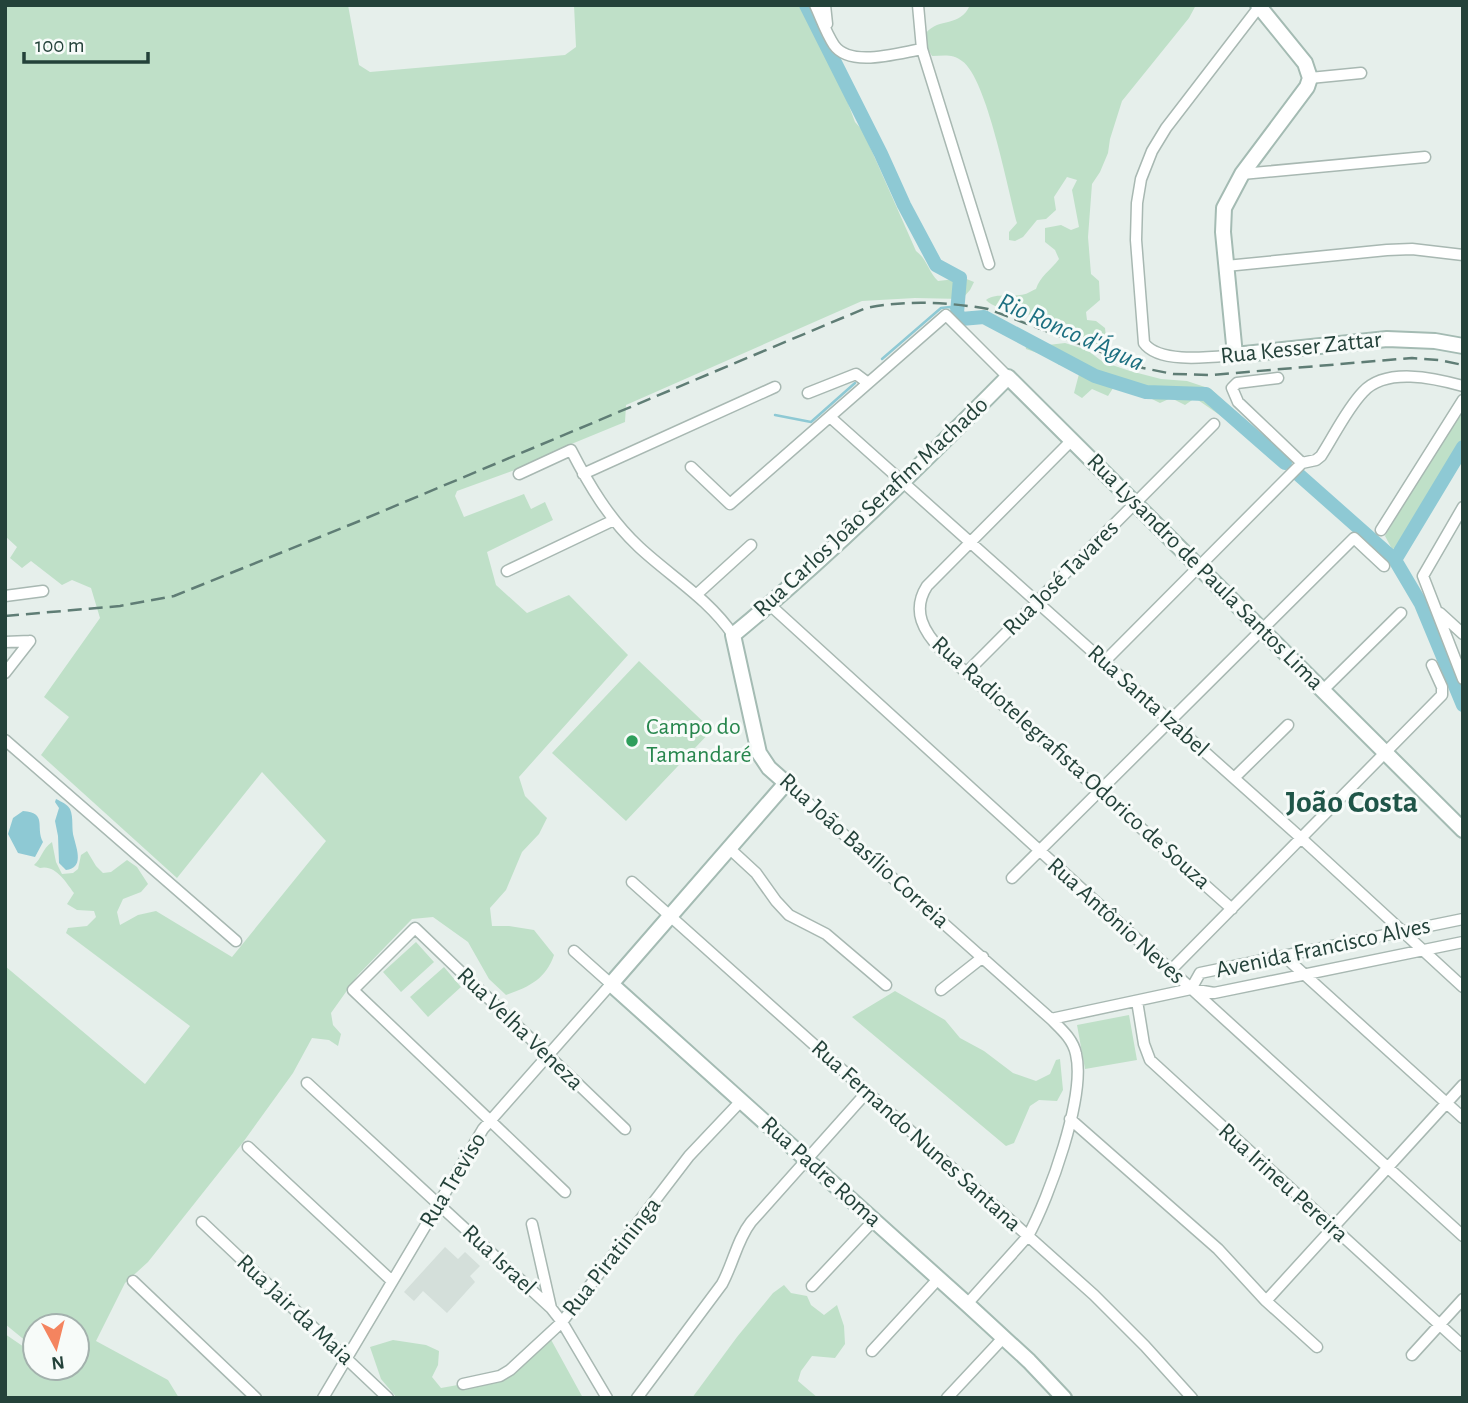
<svg xmlns="http://www.w3.org/2000/svg" width="1468" height="1403" font-family="'Alegreya Sans',sans-serif">
<rect width="100%" height="100%" fill="#e6efeb"/>
<!-- built -->
<path fill="#d4dfda" d="M445,1247l13,12 7,-7 15,14 -10,10 5,6 -28,31 -24,-22 -9,10 -10,-9z"/>
<!-- green -->
<path fill="#bfe0c8" fill-rule="evenodd" d="M5,5h343l11,60 11,7 195,-17 11,-8 -2,-42h228l29,53 24,64 8,9 53,120c11,8 12,20 22,30l26,-3 10,4 -4,8 -8,9 -47,-1 -53,3 -236,104 -1,17 -56,23 -27,15 -85,31 -2,5 9,21 60,-23 7,15 14,-7 8,18 -66,32 9,33 31,28 42,-18 59,60 -109,122 6,19 22,22 -8,16 -17,18 -16,38 -16,18 2,18h17l25,4 20,25c-8,24 -25,32 -48,40l-17,-16 -21,-37 -35,-25 -21,2 -54,56 -27,38 2,12 8,9 -3,12 -9,-6 -17,-2 -19,35 -49,68 -96,121 -23,21 -29,58 72,39 11,18h-174v-64l19,13 3,-5 -22,-18v-358l140,118 45,-58 -124,-93 2,-5 19,-2 9,-9 -2,-6 -17,-1 -10,-6 7,-11c-8,-11 -19,-29 -34,-25l-6,-3c8,-7 8,-16 18,-23l4,20 6,12 11,-1 5,-4 3,-14 6,-4 9,15 7,7 8,-1 16,-12 10,7 11,17 -7,8 -18,7 -6,13 3,13 18,-10 18,-4 76,46 94,-116 -64,-69 -85,106 -136,-123 28,-38 -25,-20 56,-79 -9,-30 -19,-8 -10,5 -31,-24 -9,7 -12,-10 7,-11 -12,-11zM35,1326h42v42h-42z
M970,5h226l-7,13 -67,83 -12,38 -2,14 -8,19 -8,12 -4,53 3,37 8,7 1,19 -14,12 1,8 9,1 9,7 1,9 -6,7c-18,2 -43,-21 -61,-27 -14,-4 -44,-7 -53,-17 10,-7 23,-3 34,-5 6,0 11,-4 16,-6 4,-13 15,-19 23,-30l-4,-9 -10,-8v-14l16,-3 10,5 8,-3 -7,-37 5,-10 -10,-3 -13,20 2,13 -10,9 -9,1 -14,17 -8,4 -6,-1v-8l8,-9c-9,-32 -30,-145 -55,-162 -10,-8 -20,-5 -30,-5l-6,-10v-13c13,-16 34,-5 44,-28z
M1035,339l13,6 17,-2 22,7 16,12 27,9 31,8 26,2 24,8 73,67 -8,3 -36,-30 -45,-31 -10,7 -14,-7 -11,5 -28,-14 -17,-4 -7,11 -16,-7 -10,9 -8,-5 5,-19 -11,-9h-9l-7,-7 -26,-9 -1,-6z
M1463,404v56l-54,85 -17,4 -7,-13z
M639,661l73,69 -86,91 -74,-68z
M416,942l18,20 -33,30 -18,-20z
M444,967l17,20 -33,30 -18,-20z
M895,991l50,29 15,18 24,13 29,22 23,8 14,-7 6,-14 4,-1 3,31 -6,11 -18,-1 -9,6 -16,37 -8,3 -154,-129z
M1129,1015l8,45 -52,9 -8,-44z
M784,1285l7,8 16,3 4,9 13,10 13,-10 7,21 1,18 -10,14 -23,-2 -11,15 -3,10 20,17h-126l45,-61 36,-44z
M549,1336l34,62h-186l-16,-19 -11,-32 23,-7 33,5 13,6 -1,14 -6,12 9,11 61,-11z"/>
<!-- water -->
<path fill="#8ec9d4" d="M56,799c6,3 11,5 14,10 4,9 1,20 4,29 3,12 10,30 -8,32l-7,-7 -1,-27 -3,-15 4,-13 -4,-6z
M23,811c25,2 12,16 20,31l-8,15 -17,-4 -10,-19 5,-16z"/>
<g fill="none" stroke-linecap="round" stroke-linejoin="round">
<!-- stream -->
<path stroke="#8ec9d4" stroke-width="2.5" d="M882,359l59,-51 9,-1 7,6
M775,415l36,7 44,-39"/>
<!-- river -->
<path stroke="#8ec9d4" stroke-width="14" d="M806,5l75,149 23,51 32,60 24,13 -3,35 4,6 23,-2 111,59 51,16 60,2 79,69
M1299,475l96,85 26,44 42,101
M1395,560l68,-113"/>
<defs>
<path id="street" d="M815,5c6,13 11,28 19,40 16,23 64,8 88,4
M825,5l2,19
M918,5l4,44 67,215
M1310,78l51,-5
M1242,174l183,-17
M1226,266l161,-16 25,-1 51,6
M1235,355c-24,2 -76,9 -91,-12l-8,-103 1,-37 4,-24 11,-28 14,-23 93,-121
M1278,378l-41,5 -5,5 6,14 64,61
M808,393l48,-19 12,9
M830,417l471,421 162,149
M1072,440l-145,146c-16,25 -3,46 15,65l290,258
M1302,463l14,-3 5,-4c13,-20 25,-46 42,-64 23,-25 71,-14 100,-6
M691,467l39,37 216,-189 62,62
M519,474l52,-24c18,35 38,69 68,97 31,29 70,52 94,88
M583,474l192,-87
M1463,507l-40,69 40,103
M1381,530l82,-130
M507,571l107,-51
M696,595l55,-50
M5,596l38,-5
M770,605l693,631
M1440,613l23,21
M5,642l25,-1
M1104,662l198,-199
M967,672l247,-248
M5,673l25,-32
M1323,690l78,-77
M5,740l231,201
M1234,778l54,-53
M786,783l265,236c10,10 22,20 25,35 10,42 -27,144 -48,182l-61,68
M730,849l26,24 20,28 13,14 37,19 60,51
M1012,878l342,-340 30,28
M632,882l462,413 51,51 47,52
M1284,956l179,162
M1171,970l271,-275v-8l-10,-22
M1191,989l9,-16 263,-54
M941,990l42,-33
M1137,1001l7,43 6,16 313,286
M1051,1019l140,-30 23,4 249,-51
M307,1083l244,225 11,14 45,76
M1070,1119l148,130 48,52 51,46
M248,1147l144,134
M565,1192l-212,-202 62,-62 210,201
M202,1222l186,176
M532,1224l19,84
M133,1281l123,117
M812,1286l62,-66
M1266,1301l197,-216
M872,1351l67,-73
M1412,1355l51,-56
M463,1384l37,-8 10,-6 52,-48 127,-166 52,-55
M323,1398l160,-269 128,-145 -37,-33
M637,1398l85,-114c11,-20 15,-44 29,-62l116,-130
M947,1398l57,-61"/>
<path id="secondary" d="M1258,5l47,58 5,15 -3,9 -65,87 -18,34 -1,24 12,123 152,-16 48,2 28,5
M1064,1398l-35,-37 -62,-57 -356,-320 175,-201 -17,-15 -10,-15 -26,-118c97,-80 187,-169 275,-258l455,453"/>
</defs>
<!-- street casing -->
<use href="#street" stroke="#a8b8b2" stroke-width="13"/>
<!-- secondary casing -->
<use href="#secondary" stroke="#a4bbb3" stroke-width="18"/>
<!-- street -->
<use href="#street" stroke="#fff" stroke-width="10"/>
<!-- secondary -->
<use href="#secondary" stroke="#fff" stroke-width="14"/>
<!-- rail -->
<path stroke="#5f7d75" stroke-width="2.5" stroke-dasharray="14 7" stroke-linecap="butt" d="M5,616l115,-10 54,-10 183,-74 509,-214c40,-8 82,-6 122,1l155,59 30,6 38,1 201,-17 27,2 24,5"/>
</g>
<!-- markers -->
<circle fill="#2e9e5b" stroke="#f7fbf9" stroke-width="2.5" cx="632" cy="741" r="7"/>
<g text-anchor="middle" dominant-baseline="central" stroke-width="6" stroke-linejoin="round" paint-order="stroke">
<!-- street labels -->
<g font-size="24" fill="#24423a" stroke="#f7fbf9">
<text transform="translate(1301 348) rotate(-6)">Rua Kesser Zattar</text>
<text transform="translate(871 507) rotate(-43)">Rua Carlos João Serafim Machado</text>
<text transform="translate(1205 572) rotate(45)">Rua Lysandro de Paula Santos Lima</text>
<text transform="translate(1061 578) rotate(-45)">Rua José Tavares</text>
<text transform="translate(1148 701) rotate(42)">Rua Santa Izabel</text>
<text transform="translate(1071 763) rotate(42)">Rua Radiotelegrafista Odorico de Souza</text>
<text transform="translate(864 851) rotate(42)">Rua João Basílio Correia</text>
<text transform="translate(1116 921) rotate(42)">Rua Antônio Neves</text>
<text transform="translate(1323 948) rotate(-12)">Avenida Francisco Alves</text>
<text transform="translate(520 1029) rotate(44)">Rua Velha Veneza</text>
<text transform="translate(916 1136) rotate(42)">Rua Fernando Nunes Santana</text>
<text transform="translate(821 1172) rotate(42)">Rua Padre Roma</text>
<text transform="translate(453 1180) rotate(-59)">Rua Treviso</text>
<text transform="translate(1283 1183) rotate(42)">Rua Irineu Pereira</text>
<text transform="translate(612 1257) rotate(-52)">Rua Piratininga</text>
<text transform="translate(499 1260) rotate(43)">Rua Israel</text>
<text transform="translate(295 1310) rotate(43)">Rua Jair da Maia</text>
</g>
<!-- leisure labels -->
<g font-size="24" fill="#27864d" stroke="#f7fbf9" text-anchor="start">
<text x="646" y="727">Campo do<tspan x="646" dy="28">Tamandaré</tspan></text>
</g>
<!-- water labels -->
<g font-size="26" font-style="italic" fill="#1c6f80" stroke="#f7fbf9">
<text transform="translate(1071 332) rotate(24)">Rio Ronco d'Água</text>
</g>
<!-- district labels -->
<g font-size="32" font-weight="bold" fill="#1f5548" stroke="#f7fbf9">
<text x="1352" y="802">João Costa</text>
</g>
</g>
<!-- border -->
<rect width="1468" height="1403" fill="none" stroke="#24423a" stroke-width="14"/>
<!-- north arrow -->
<g transform="translate(56 1347) rotate(173)"><circle r="33" fill="#f7fbf9" stroke="#a3b1ad" stroke-width="2"/>
<path d="M0-5L12 26L0 18L-12 26Z" fill="#f4845f"/>
<text y="-10" font-size="19" font-weight="bold" text-anchor="middle" fill="#24423a">N</text>
</g>
<!-- scale -->
<path d="M24 52v10h124v-10" fill="none" stroke="#24423a" stroke-width="3.5"/>
<text x="35" y="52" font-size="21" fill="#24423a" stroke="#f7fbf9" stroke-width="5" paint-order="stroke">100 m</text>
</svg>
